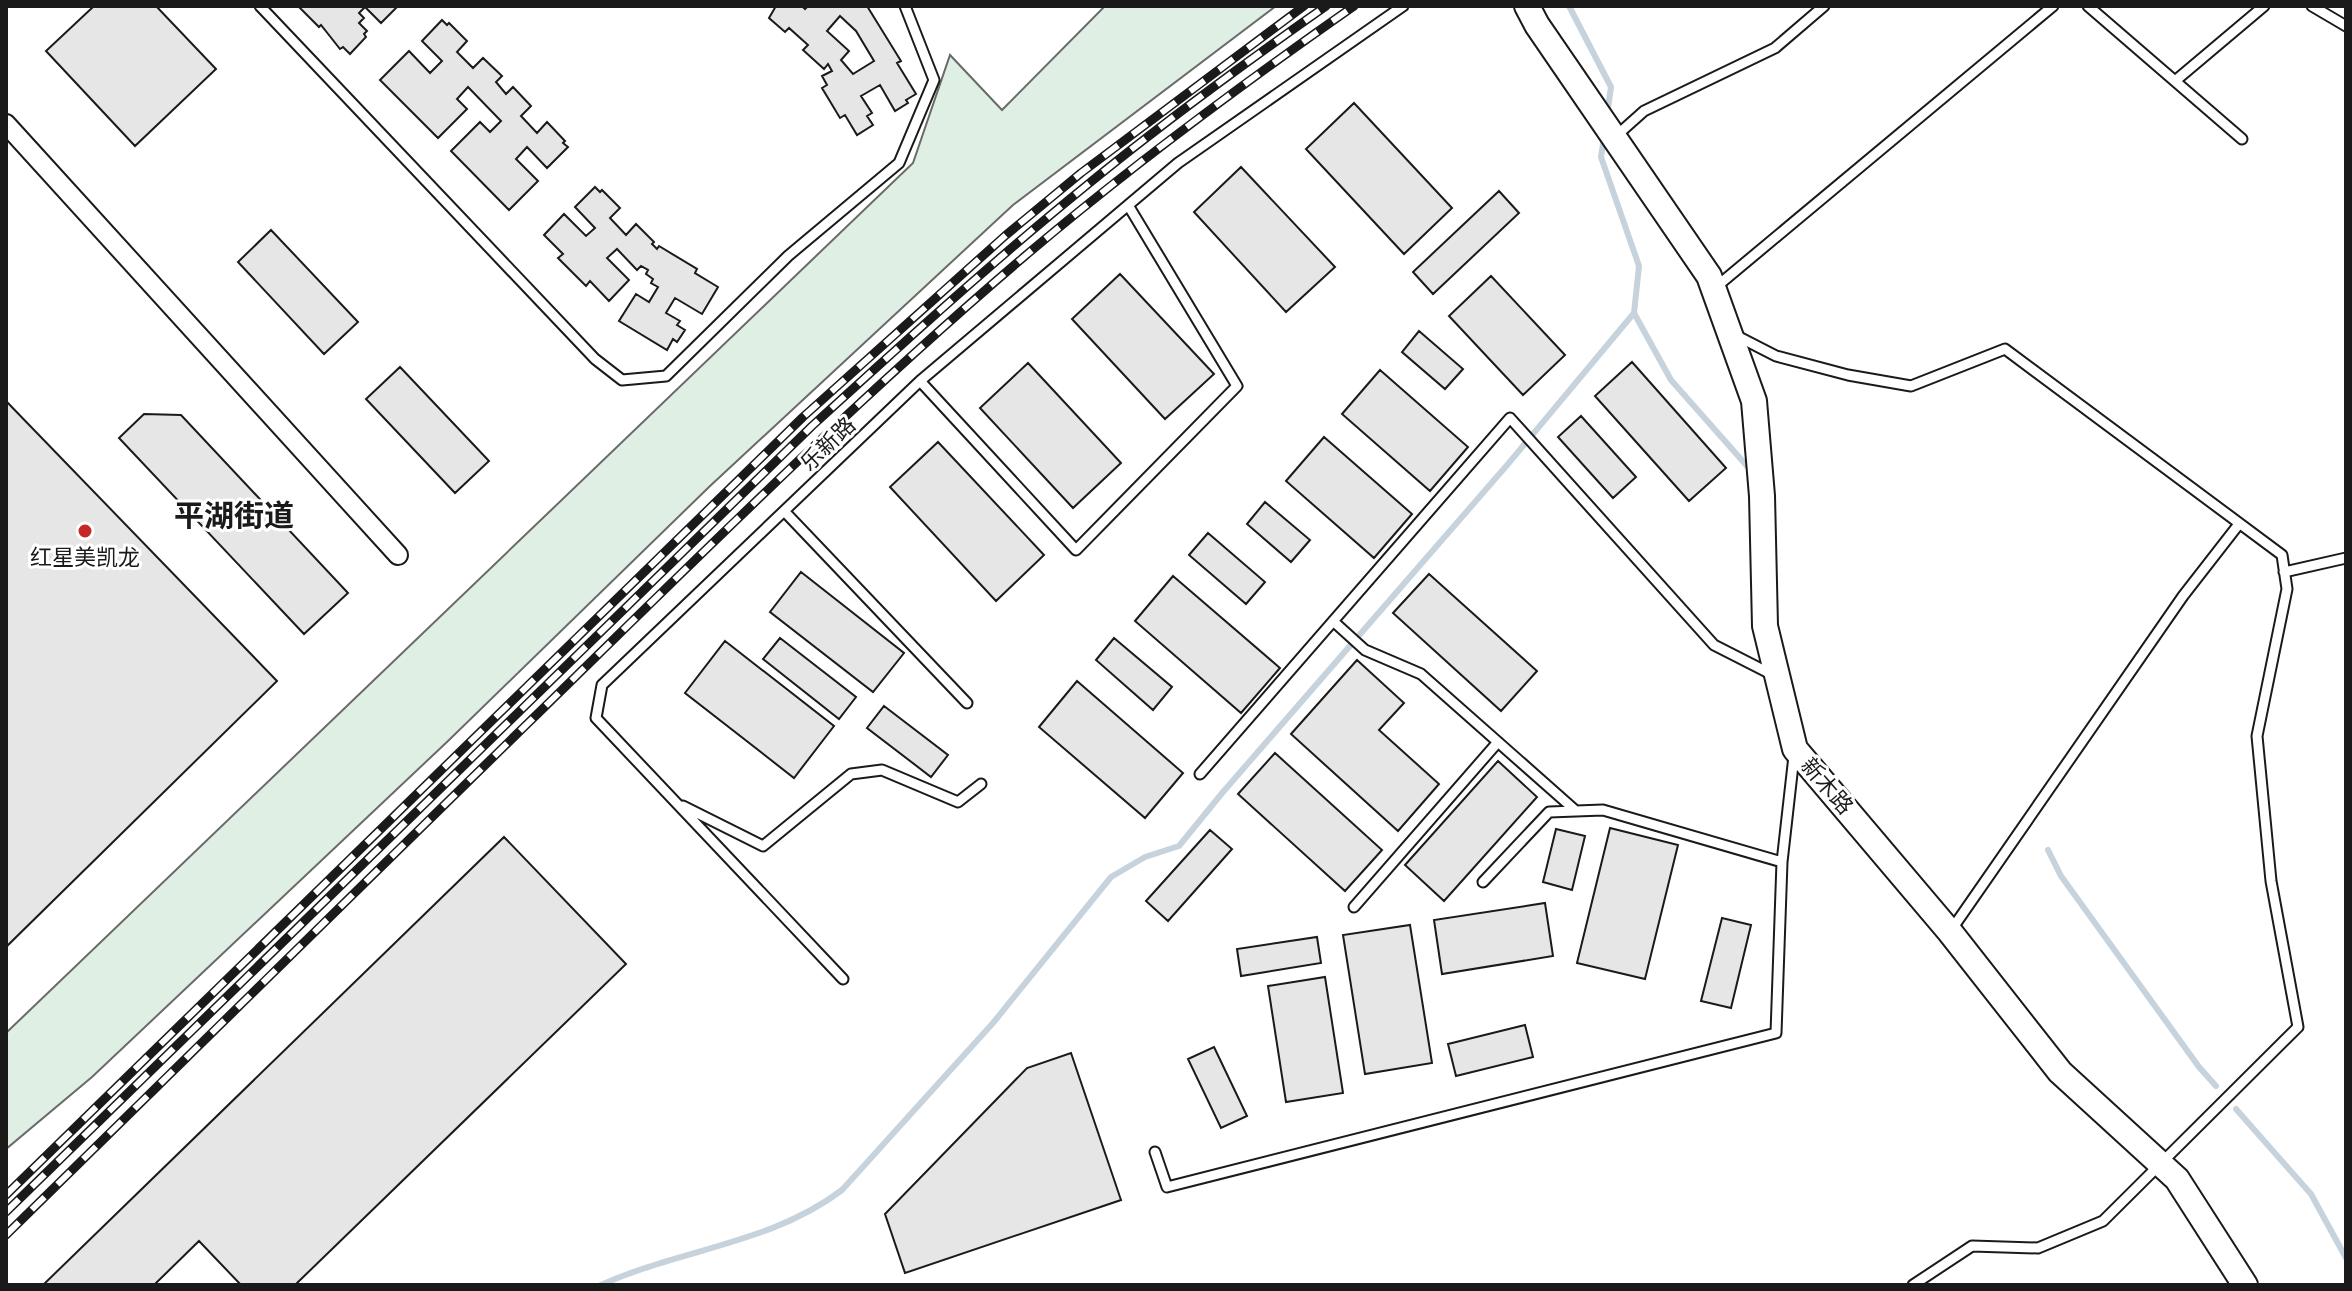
<svg xmlns="http://www.w3.org/2000/svg" width="2352" height="1291" font-family="Figtree,'Noto Sans SC',sans-serif">
<rect width="100%" height="100%" fill="#fff"/>
<!-- green -->
<path fill="#e0efe3" stroke="#6a6a6a" stroke-width="2" d="M1105,6h171l-263,199 -304,282 -261,254 -356,336 -86,72v-116l907,-870 37,-108 52,55z"/>
<g fill="none" stroke-linecap="round" stroke-linejoin="round">
<!-- stream -->
<path stroke="#c6d2dc" stroke-width="6" d="M1569,6l42,81 -4,28
M1634,313l37,67 76,86
M2048,850l13,26 138,191 17,19
M2236,1109l75,85 35,64
M601,1285c79,-36 170,-41 241,-95l151,-167 118,-146 34,-20 34,-11 44,-54 285,-328 126,-151 5,-47 -38,-109 3,-19"/>
</g>
<!-- building -->
<path fill="#e6e6e6" stroke="#1a1a1a" stroke-width="2" fill-rule="evenodd" d="M94,6h62l60,63 -81,77 -89,-95z
M302,6h96l-17,17 -16,-16 -6,6 5,5 -5,5 8,8 -3,3 2,3 -16,17 -7,-7 -3,2 -19,-24 -2,2 -19,-19z
M776,6h26l3,3 3,-3h59l34,55 -4,2 19,31 -10,6 2,3 -13,8 -15,-26 -19,11 11,17 -5,3 6,9 -16,10 -12,-20 -5,3 -18,-30 5,-3 -5,-9 10,-5 -4,-7 -4,5 -21,-19 5,-5 -19,-17 -4,4 -16,-14zM840,16l16,15 18,30 -21,13 -12,-14 8,-9 -22,-20z
M442,20l5,5 2,-2 18,18 -10,11 16,16 10,-10 19,18 -6,6 10,12 7,-7 18,19 -10,10 16,17 10,-11 18,19 -2,2 5,4 -21,21 -20,-21 -11,12 22,22 -29,29 -58,-59 29,-29 10,10 11,-11 -33,-34 -11,12 10,10 -29,29 -58,-58 29,-29 21,22 12,-12 -20,-20z
M1354,103l98,105 -48,46 -98,-105z
M1241,167l94,100 -49,45 -92,-100z
M595,187l5,5 2,-2 18,18 -10,10 16,17 10,-11 18,18 -2,2 5,5 2,-3 38,23 -2,4 23,14 -16,27 -27,-16 -9,15 14,8 -3,4 8,5 -8,12 -4,-3 -6,11 -48,-29 17,-27 13,8 9,-15 -7,-4 2,-4 -7,-5 2,-4 -7,-4 -4,4 -20,-21 -10,9 22,22 -20,21 -19,-20 -4,5 -28,-28 5,-4 -19,-19 20,-21 22,22 9,-8 -20,-21z
M1499,191l20,22 -86,81 -20,-22z
M271,230l87,92 -34,32 -86,-92z
M1120,274l94,100 -49,45 -93,-100z
M1491,276l74,79 -42,40 -74,-79z
M1419,331l44,38 -18,20 -43,-37z
M1632,362l94,106 -37,33 -94,-105z
M1028,363l93,100 -48,45 -93,-100z
M400,367l89,94 -34,32 -89,-94z
M1380,370l88,77 -38,44 -88,-77z
M6,401l271,280 -271,266z
M144,414l37,1 167,178 -44,41 -185,-196z
M1581,416l55,61 -23,21 -55,-61z
M1324,437l88,77 -38,44 -88,-77z
M938,442l106,113 -48,46 -106,-114z
M1265,502l45,38 -19,22 -44,-38z
M1208,533l57,49 -19,22 -57,-49z
M801,572l103,81 -31,39 -103,-80z
M1429,574l108,97 -36,40 -108,-98z
M1173,576l107,92 -39,45 -106,-92z
M780,638l76,59 -17,22 -76,-60z
M1114,638l58,49 -19,23 -57,-50z
M725,641l109,85 -40,52 -109,-85z
M1357,660l47,43 -25,27 60,54 -41,47 -107,-97z
M1077,681l106,92 -38,45 -106,-91z
M884,706l64,49 -17,22 -64,-49z
M1275,753l107,97 -37,41 -107,-97z
M1498,761l39,36 -93,104 -39,-36z
M1610,828l68,17 -33,134 -68,-16z
M1556,829l29,7 -13,54 -29,-8z
M1210,830l22,19 -64,72 -22,-20z
M504,837l122,127 -331,321h-54l-42,-44 -45,44h-111z
M1545,903l8,53 -111,18 -8,-54z
M1722,918l29,7 -20,83 -30,-7z
M1410,925l22,138 -67,11 -22,-139z
M1317,937l4,26 -80,13 -4,-27z
M1325,977l18,116 -57,9 -18,-116z
M1525,1025l8,32 -77,19 -8,-32z
M1214,1047l33,69 -26,12 -33,-69z
M1071,1053l50,147 -216,73 -20,-59 142,-146z"/>
<g fill="none" stroke-linecap="round" stroke-linejoin="round">
<defs>
<path id="lane" d="M260,6l335,353 27,21 44,-4 122,-120 111,-93 35,-83 -29,-74
M2088,6l154,133
M2312,6l34,20
M2175,81l89,-75
M1616,136l28,-25 131,-63 49,-42
M1716,287l337,-281
M1737,336l39,20 72,19 63,11 94,-37 277,206 5,34 -30,147 14,145 27,146 -195,194 -65,27 -66,-2 -59,39
M920,381l156,169 161,-164 -109,-181
M784,511l183,192
M2284,572l62,-14
M1333,621l32,29 56,24 155,137
M1200,774l310,-356 204,227 57,29
M683,806l80,40 88,-72 31,-4 76,32 23,-18
M1483,882l66,-70 54,-2 179,52
M1354,907l144,-165
M1952,929l231,-333 56,-72
M843,979l-247,-261 6,-33 318,-304 258,-218 225,-157
M1155,1152l12,35 609,-154 6,-171 12,-106"/>
<path id="street" d="M6,124l392,431"/>
<path id="secondary" d="M1527,6l10,19 172,251 45,125 8,95 3,130 30,123 155,183 110,140 117,107 68,106"/>
</defs>
<!-- lane casing -->
<use href="#lane" stroke="#1a1a1a" stroke-width="13"/>
<!-- street casing -->
<use href="#street" stroke="#1a1a1a" stroke-width="22"/>
<!-- secondary casing -->
<use href="#secondary" stroke="#1a1a1a" stroke-width="28"/>
<!-- lane -->
<use href="#lane" stroke="#fff" stroke-width="9"/>
<!-- street -->
<use href="#street" stroke="#fff" stroke-width="18"/>
<!-- secondary -->
<use href="#secondary" stroke="#fff" stroke-width="24"/>
<defs>
<path id="rail" d="M6,1195l797,-778 203,-182 75,-62 223,-167
M6,1212l806,-786c90,-82 180,-164 275,-241 77,-63 158,-122 239,-179
M6,1235c173,-170 345,-339 518,-508 164,-160 326,-322 501,-471 105,-89 216,-171 329,-250"/>
</defs>
<!-- rail casing -->
<use href="#rail" stroke="#1a1a1a" stroke-width="9"/>
<!-- rail -->
<use href="#rail" stroke="#fff" stroke-width="6" stroke-dasharray="18" stroke-linecap="butt"/>
</g>
<!-- markers -->
<circle fill="#c62828" stroke="#fff" stroke-width="3" cx="85" cy="531" r="8"/>
<g text-anchor="middle" dominant-baseline="central" stroke-width="6" stroke-linejoin="round" paint-order="stroke">
<!-- street labels -->
<g font-size="22" fill="#1a1a1a" stroke="#fff">
<text transform="translate(828 444) rotate(-44)">乐新路</text>
<text transform="translate(1827 786) rotate(49)">新木路</text>
</g>
<!-- poi labels -->
<g font-size="22" fill="#1a1a1a" stroke="#fff">
<text x="85" y="557">红星美凯龙</text>
</g>
<!-- district labels -->
<g font-size="30" font-weight="bold" fill="#1a1a1a" stroke="#fff">
<text x="234" y="515">平湖街道</text>
</g>
</g>
<!-- border -->
<rect width="2352" height="1291" fill="none" stroke="#1a1a1a" stroke-width="16"/>
</svg>
